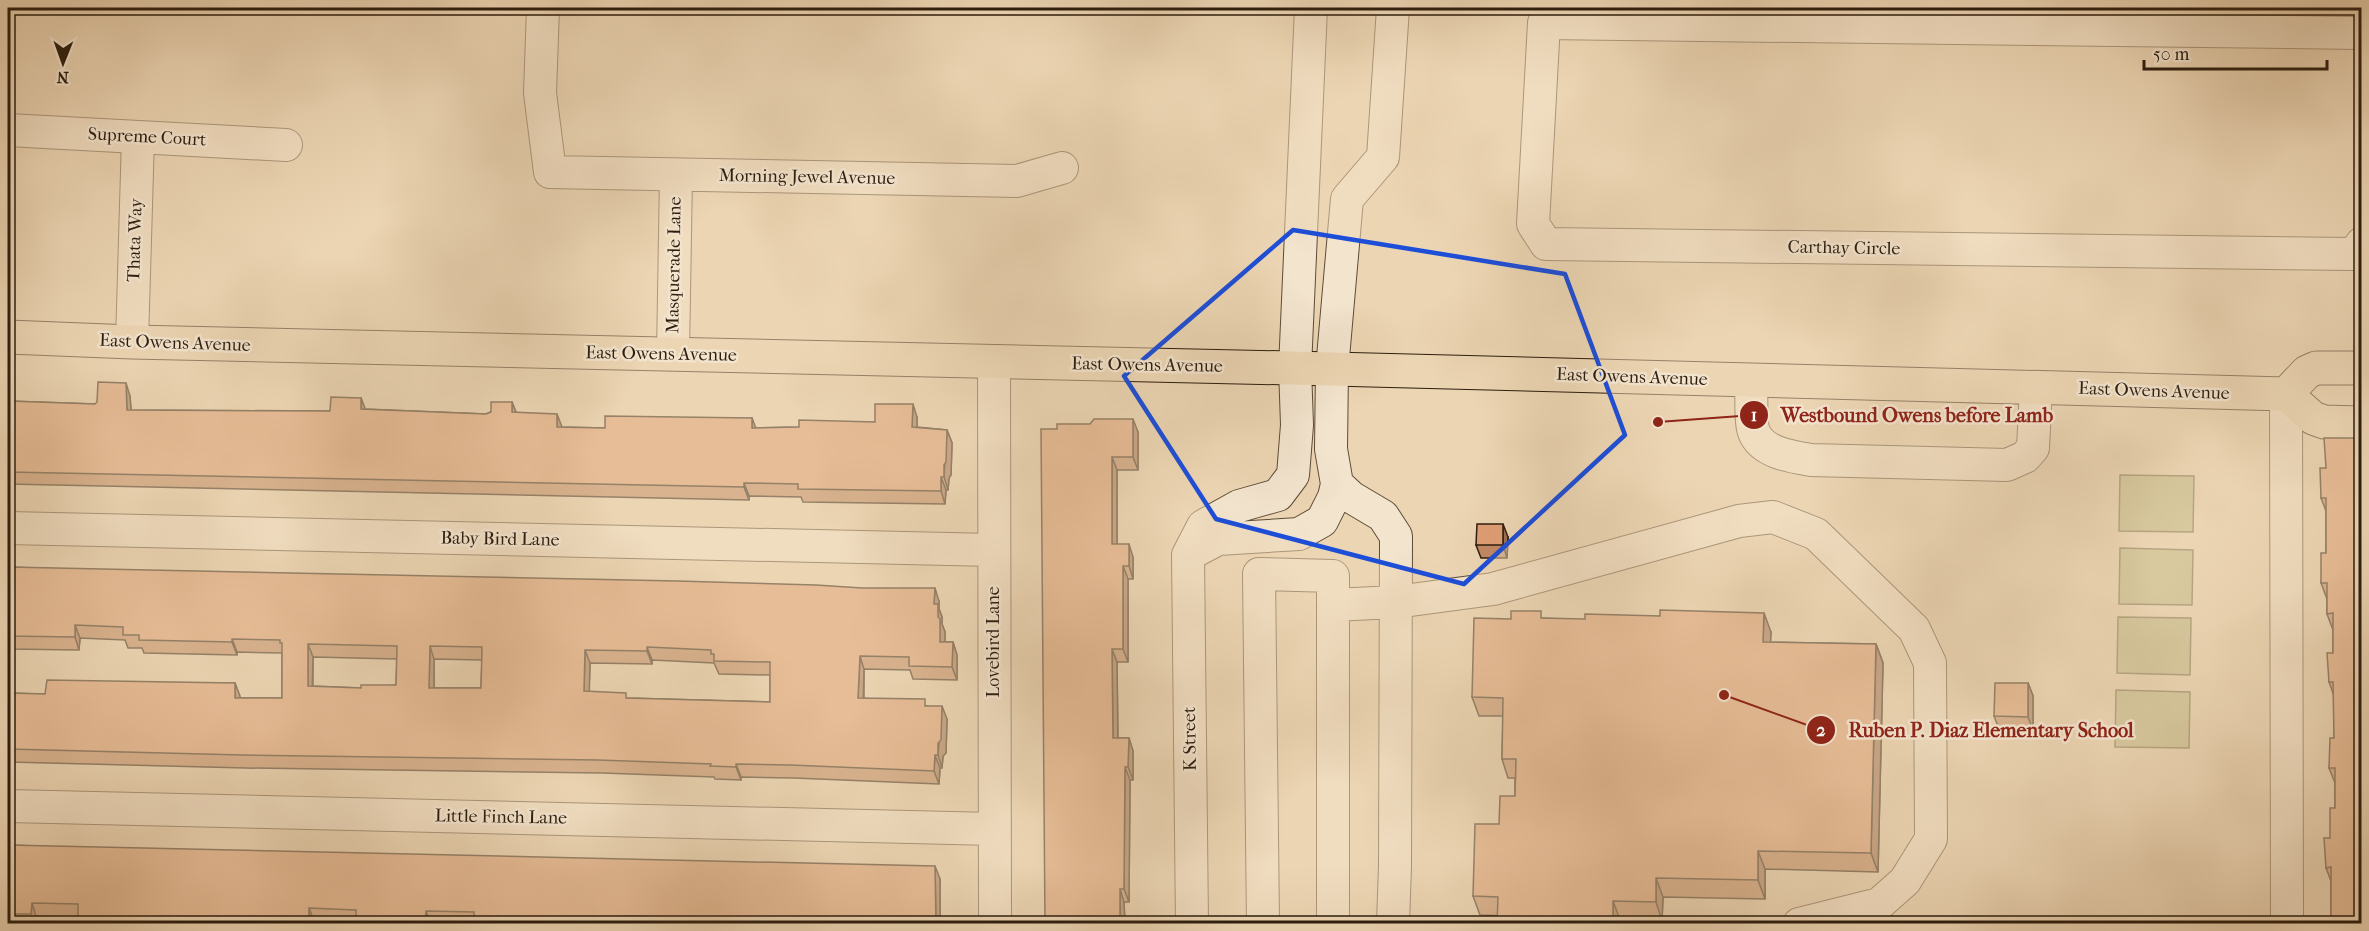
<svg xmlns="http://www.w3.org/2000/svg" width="2369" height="931" font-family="'IM FELL French Canon',serif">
<rect width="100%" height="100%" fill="#ecd5b3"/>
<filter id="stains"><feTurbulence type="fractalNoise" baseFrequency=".00333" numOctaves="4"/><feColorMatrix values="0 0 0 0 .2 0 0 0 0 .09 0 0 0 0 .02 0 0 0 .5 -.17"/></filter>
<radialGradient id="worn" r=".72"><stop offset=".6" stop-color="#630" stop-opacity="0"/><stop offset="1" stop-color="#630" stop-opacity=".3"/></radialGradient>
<!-- green -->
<path fill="#bfbb88" stroke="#766c4b" stroke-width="1.5" d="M2120,475l74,1 -1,56 -74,-1z
M2120,548l73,2 -1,55 -73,-1z
M2118,617l73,1 -1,57 -73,-2z
M2116,690l74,2 -1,56 -74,-1z"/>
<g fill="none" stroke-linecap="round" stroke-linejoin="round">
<defs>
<path id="minor" d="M543,8l-3,85 10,79 467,9 45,-13
M2362,33l-818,-10 -11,201 13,20 808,10 8,-11
M8,130l278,15
M132,342l6,-205
M673,354l3,-179
M994,361l1,563
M1751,380c1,12 -1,43 3,52 8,21 39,25 57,28l196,5 18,-8 8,-9 3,-60
M2286,394l1,530
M1337,484l14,13 32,19 13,20 -1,330 -2,58
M8,528l985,22
M1188,555l30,-16 81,-5 23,-13 12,-24 3,-13 -6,-35 1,-80 15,-170 36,-42 10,-149
M1333,605l63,-3 97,-13 246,-68 34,-4 43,17 98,95 16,34 1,176 -26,42 -26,23 -80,20
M8,806l986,23
M1192,924l-4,-369 15,-29 36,-20 39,-11 15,-20 4,-50 -2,-57 16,-360
M1263,924l-4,-350 74,2v348"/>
<path id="major" d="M8,337l124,5 1200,27 954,25 27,24 11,4 38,1
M2286,394l21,-22 9,-4h46"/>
</defs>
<!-- minor casing -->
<use href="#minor" stroke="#5c4b37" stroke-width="34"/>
<!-- major casing -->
<use href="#major" stroke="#2c1d0e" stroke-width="35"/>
<!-- minor -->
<use href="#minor" stroke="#f3e4ce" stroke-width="32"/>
<!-- major -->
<use href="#major" stroke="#ecd5b3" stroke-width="33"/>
</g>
<!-- wall -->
<path fill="#c18965" stroke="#2c1d0e" stroke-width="1.5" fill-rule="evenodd" d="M8,394l2,7 85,3 35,-8 1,14 199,1 31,-13 4,11 121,5 26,-12 4,10 46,15 43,1 147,-10 3,10 44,-1 76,-5 42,-5v10l30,3 5,13 -1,32 -2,3 -1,12h-2l-1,14 -142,-2 -2,-5 -52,-1v4l-741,-16z
M1057,429l81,3v38h-21v74l16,13v22h-5v83h-11l1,76h11l4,13v29h-3l-1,122h-5l1,22z
M2361,438l-30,484v-41l-5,-13 9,-60v-25l-6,-15 5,-30v-42l-5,-14 4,-29v-23l-6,-16v-15l-6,-16 5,-30v-42l-5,-13 5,-30z
M1508,537l-1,21h-26l-5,-13z
M8,567l931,34v8l3,8v7l3,8v10h8l4,13v25l-44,-1 -3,-9 -46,-1v29l64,8 19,13 -1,34 -3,3 -1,12h-2l-1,16 -145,-6 -53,-1v3l-26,-1 -1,-2 -112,-4 -356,-5 -238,-6v-69l37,1 190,-11 5,15h42v-45l-45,-1v3l-93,-2 -2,-5h-14l-3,-8 -45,-2 -1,12 -71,-1zM313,657l84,2 -1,26 -35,3 -48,-2zM434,659l48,1 -1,28h-47zM652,660l62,3 5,11 51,1v27l-142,-4 -39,-6 1,-29 62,1z
M1543,618l228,14 -1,10 106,2 7,19 -5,209 -113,-3v30l-102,-2 -1,24 -182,-6 -7,-19 26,-72 16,-28v-18h-7l-6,-19 1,-43h-24l-7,-19 39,-78z
M2028,683l5,13v34l-34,-1 -5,-13z
M8,845l932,34v45h-584v-2l-42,-1v3h-236v-7l-42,-1v8h-28z"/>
<!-- shaded-wall -->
<path fill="#9d6f53" stroke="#2c1d0e" stroke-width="1.5" d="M126,383l4,13 2,27 -5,-13z
M361,398l5,13 -5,-2z
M512,402l5,13 -5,-3z
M913,404l4,13v23l-5,-13z
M557,414l5,13v13l-5,-13z
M752,418l5,13 -5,-3z
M1133,419l5,13v38l-5,-13z
M947,430l5,13 -1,32 -2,3 -1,12 -4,-13z
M1112,457l5,13v87l-5,-13z
M941,477l5,13 -1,14 -4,-13z
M744,483l5,13v4l-5,-13z
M1503,524l5,13 -1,21 -4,-13z
M1129,544l4,13v22l-4,-13z
M1123,566l5,13v83l-5,-13z
M935,588l4,13v8l3,8v7l3,8v22l-5,-12 -6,-38z
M1764,613l7,19 -1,29 -7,-19z
M75,625l5,13 -1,12 -4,-13z
M232,639l5,13v3l-5,-13z
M953,642l4,13v25l-5,-13z
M308,644l5,13 -1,42 -4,-13z
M1876,644l7,19 -5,209 -7,-19z
M430,646l4,13v42l-5,-13z
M647,647l5,13v4l-5,-13z
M1112,649l5,13 1,89 -5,-13z
M585,650l5,13 -1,41 -5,-13z
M860,656l4,13 -1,42 -5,-13z
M235,683l5,13v15l-5,-13z
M2028,683l5,13v34l-5,-13z
M942,706l5,13 -1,34 -3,3 -1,12 -4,-13z
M1129,738l4,13v29l-5,-13z
M935,755l5,13 -1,16 -5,-13z
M736,764l5,13v3l-5,-13z
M1125,767l5,13 -1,122 -5,-13z
M1758,851l7,18v30l-7,-19z
M935,866l5,13v45h-4z
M1656,878l7,19 -1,24 -6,-19z
M1120,889l4,13 1,22h-5z
M1613,901l7,19v4h-7z
M32,903l4,13v8h-1l-4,-10z
M309,908l5,13v3h-4l-1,-4z
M426,911l5,13h-6z"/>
<!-- building -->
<path fill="#e09f76" stroke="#2c1d0e" stroke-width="1.5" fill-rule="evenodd" d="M98,382l28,1 1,27 203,1 1,-14 30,1v11l125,5 5,-2v-10h21v10l45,2v13l48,1v-12l147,2v10l47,-1v-7l76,2v-18h38l-1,23 35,3 -1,32 -2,3v12h-3v14l-143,-2v-5l-54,-1v4l-736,-15v-71l87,3 2,-2z
M1094,419h39v38h-21v87h17v22h-6v83h-11l1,89h16l-1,29h-3l-1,122h-4v35h-75l-4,-495h16v-5h33z
M2324,438h37v486h-36v-2h6v-55l-5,1 -2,-30h6v-30h5v-40h-6l1,-30h4l-1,-56h-4l-2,-29h6v-40l-6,1v-31h-6v-30h5v-55h-5l-1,-30h6z
M1477,524h26v21h-27z
M8,567l669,14 139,4 46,3h73l-1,16h4v13l2,2v23h13l-1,25 -43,-1v-9l-49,-1 -2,42 67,1v7h17l-1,34 -3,3v12h-3l-1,16 -144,-6 -54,-1v3l-26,-1 1,-2 -113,-4 -356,-5 -234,-6v-56l37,1 2,-14 188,3v15h47v-55h-2v-3l-48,-1v3l-93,-2v-5h-16v-8l-48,-2v12l-67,-1zM308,644l89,2 -1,39h-35v3l-53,-2zM430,646l52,1 -1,41h-52zM647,647l64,3v4h3v7l56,1v40l-144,-4v-5l-42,-2 1,-41 62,1z
M1660,610l104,3 -1,29 113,2 -5,209 -113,-2v29l-102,-2v24l-43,-1v23h-116l1,-27 -25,-1 2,-72h24l1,-28h15l1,-37h-14l1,-61 -31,-1 2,-79 37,1v-8h30v7l44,1v-5l75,2z
M1995,683h33v34l-34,-1z
M8,845l927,21 1,58h-267l1,-7 -46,-1v8h-149l-1,-12 -48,-1 -1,13h-30l-39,-2v-12l-47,-2v12l-80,-3v3l-41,-1v5h-110v-20l-46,-1 -1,11h-23z"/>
<!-- marked area -->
<path d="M0 0H2369V931H0ZM1293,230l272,44 60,161 -161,149 -248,-65 -92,-143z" fill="#ecd5b3" fill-opacity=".55" fill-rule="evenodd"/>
<path fill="none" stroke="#1d4ed8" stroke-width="4.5" stroke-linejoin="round" d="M1293,230l272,44 60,161 -161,149 -248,-65 -92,-143z"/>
<g text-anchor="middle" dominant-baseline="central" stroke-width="5" stroke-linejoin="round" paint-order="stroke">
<!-- street labels -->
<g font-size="18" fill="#2c1d0e" stroke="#f3e4ce">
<text transform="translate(147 137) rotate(3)">Supreme Court</text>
<text transform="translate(807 177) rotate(1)">Morning Jewel Avenue</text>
<text transform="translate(135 240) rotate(-88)">Thata Way</text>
<text transform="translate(1844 248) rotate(1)">Carthay Circle</text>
<text transform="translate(674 265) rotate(-89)">Masquerade Lane</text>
<text transform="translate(175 343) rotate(2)">East Owens Avenue</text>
<text transform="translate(661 354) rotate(1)">East Owens Avenue</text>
<text transform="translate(1147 365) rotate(1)">East Owens Avenue</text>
<text transform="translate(1632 377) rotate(2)">East Owens Avenue</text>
<text transform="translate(2154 391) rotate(2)">East Owens Avenue</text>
<text transform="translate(500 539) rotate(1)">Baby Bird Lane</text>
<text transform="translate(993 642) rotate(-90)">Lovebird Lane</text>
<text transform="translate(1190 739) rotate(-91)">K Street</text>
<text transform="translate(501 817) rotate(1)">Little Finch Lane</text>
</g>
</g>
<!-- callouts -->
<path fill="none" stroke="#8f2418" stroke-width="2" d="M1658 422L1754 415M1724 695L1821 730"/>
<g fill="#8f2418" stroke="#f3e4ce" stroke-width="2">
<circle cx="1658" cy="422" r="6"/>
<circle cx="1724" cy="695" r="6"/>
<circle cx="1754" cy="415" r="15"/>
<circle cx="1821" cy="730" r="15"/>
</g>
<g font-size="18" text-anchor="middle" font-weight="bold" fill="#fff">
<text x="1754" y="421">1</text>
<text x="1821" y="736">2</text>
</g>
<g font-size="20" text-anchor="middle" font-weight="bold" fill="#8f2418" stroke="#f3e4ce" stroke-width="5" stroke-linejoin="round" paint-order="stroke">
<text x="1917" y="422">Westbound Owens before Lamb</text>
<text x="1991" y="737">Ruben P. Diaz Elementary School</text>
</g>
<!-- margin -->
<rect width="2369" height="931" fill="none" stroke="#ecd5b3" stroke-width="30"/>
<rect x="9" y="9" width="2351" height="913" fill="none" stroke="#2c1d0e" stroke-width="3"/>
<rect x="15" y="15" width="2339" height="901" fill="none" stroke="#2c1d0e" stroke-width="1.5"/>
<!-- north arrow -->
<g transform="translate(63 63) rotate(181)" stroke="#f3e4ce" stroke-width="4.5" paint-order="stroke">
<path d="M0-4.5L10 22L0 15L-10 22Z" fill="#2c1d0e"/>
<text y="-9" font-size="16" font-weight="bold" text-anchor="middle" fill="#2c1d0e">N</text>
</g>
<!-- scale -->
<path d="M2144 60v9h183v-9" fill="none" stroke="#2c1d0e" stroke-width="3"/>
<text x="2153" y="60" font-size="18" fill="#2c1d0e" stroke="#f3e4ce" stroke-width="4.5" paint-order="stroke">50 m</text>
<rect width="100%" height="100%" filter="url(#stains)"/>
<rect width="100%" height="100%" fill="url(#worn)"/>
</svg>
